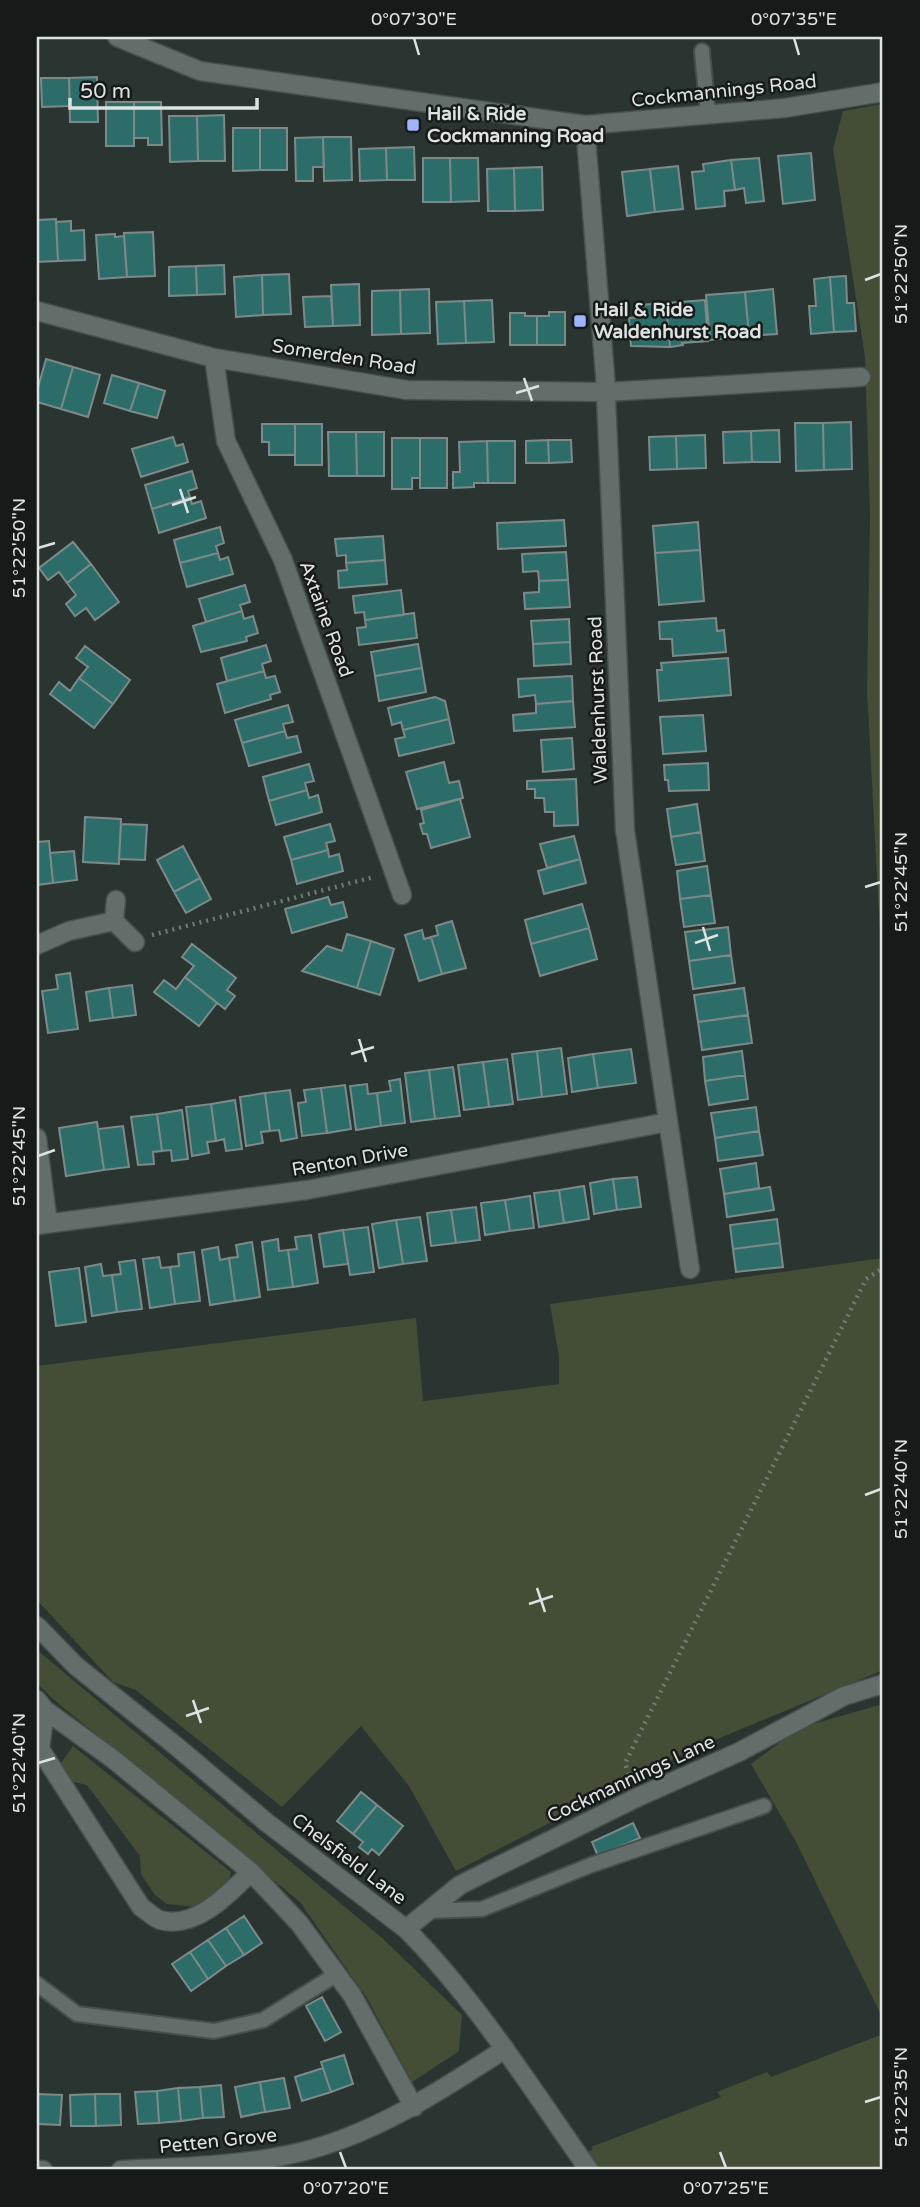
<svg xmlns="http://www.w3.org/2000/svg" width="920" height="2207" font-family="'Varela Round',sans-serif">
<rect width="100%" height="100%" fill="#2a3430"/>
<!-- green -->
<path fill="#444e37" d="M883,104v884l-16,-298 3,-176 -5,-157 -32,-208 10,-38z
M883,1258v412l-192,80 -235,121 -47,-85 -48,-60 -79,81 -146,-117 -23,-8 -76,-82v-234l379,-48 7,83 136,-17v-27l-9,-53z
M37,1650l345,288 80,77 -3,36 -47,31 -45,-84 -67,-96 -247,-203 -16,-16z
M883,1704v315l-88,-179 -44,-76 48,-36z
M73,1746l158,126 -3,15 -32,20 -29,-3 -12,-9 -14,-21 -1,-18 -53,-71 -17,-4 -11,-15z
M883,2034v136h-283l-12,-18 5,-3 -2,-2 130,-50 -4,-5 50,-20 4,5z"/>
<!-- building -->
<path fill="#2d6d69" stroke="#7d8a89" stroke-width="2" d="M97,77l1,45h-28l-1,-44z
M41,78h28l1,28 -28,1z
M106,102h28v44h-28z
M134,102h27l1,43h-14v-7h-14z
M224,115l1,46h-27l-1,-45z
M169,116h28l1,45 -28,1z
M233,128h27v42l-27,1z
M260,128h27v42h-27z
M323,137h28l1,43 -28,1z
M323,137l1,30h-11v14h-17l-1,-43z
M414,147l1,33h-28l-1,-32z
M386,148l1,32 -27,1 -1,-32z
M811,153l4,47 -32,4 -5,-48z
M423,158h27l1,44h-28z
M450,158h28l1,43 -28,1z
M759,158l5,43 -18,2 -2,-15 -9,2 -4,-30z
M731,160l4,30 -11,1 1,15 -29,3 -4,-37 12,-1 -1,-7z
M678,166l5,43 -28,3 -5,-43z
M542,167l1,43 -28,1 -1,-43z
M514,168l1,43h-27l-1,-42z
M650,169l5,43 -28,4 -5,-44z
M56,219l2,42 -21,1v-42z
M71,221v10l13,-1 1,30 -27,1 -2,-39z
M153,232l2,44 -28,1 -3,-44z
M115,234v3l9,-1 3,41 -28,2 -3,-44z
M224,265l1,29 -28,1 -1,-29z
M196,266l1,29 -28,1v-29z
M289,274l2,40 -28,1 -1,-40z
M262,275l1,40 -27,2 -2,-40z
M846,276l1,27h7l2,28 -22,1 -4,-55z
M830,277l4,55 -23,2 -2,-28h7l-2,-27z
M359,284l1,41 -27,1 -2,-41z
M429,289l1,44 -29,1 -1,-44z
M773,289l4,45 -28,2 -4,-44z
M400,290l1,44 -29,1v-44z
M745,292l4,44 -39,4 -4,-45z
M331,296l2,30 -28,1 -2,-30z
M492,300l2,42 -28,1 -2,-42z
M705,300l3,41 -26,2 1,2 -13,2 -4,-44z
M464,301l2,42 -28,1 -2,-42z
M666,303l4,44 -39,-1 -2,-28 11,-1 -1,-12z
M549,312h16v33h-28v-29h12z
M510,313h15v3h12v29h-27z
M46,359l27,8 -12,42 -24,-7v-11z
M73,367l27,8 -12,42 -27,-8z
M112,375l27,8 -9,28 -26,-8z
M139,383l26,8 -8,27 -27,-7z
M851,422l1,47 -28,1 -1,-47z
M795,423h28l1,47 -28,1z
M262,424h33v31h-26v-13h-7z
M295,424h27v41h-27z
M779,430l1,32h-28l-1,-31z
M751,431l1,31 -28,1 -1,-31z
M328,432h28l1,44h-28z
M356,432h28v44h-27z
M705,435l1,33 -29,1 -1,-33z
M676,436l1,33 -27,1 -1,-33z
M173,437l3,9 7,-2 5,18 -47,15 -9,-28z
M392,438h28v40h-8v11h-20z
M420,438h27v50h-27z
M548,440h23l1,22 -23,1z
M548,440l1,23h-23v-22z
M487,441h28v42h-27z
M487,441l1,42h-14v4l-21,1v-16h7l-1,-30z
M192,471l5,17 -9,3 2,6 -38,12 -7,-24z
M190,497l2,7 9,-3 5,17 -47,15 -7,-24z
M564,520l2,26 -68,3 -1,-26z
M698,522l2,28 -45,3 -2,-27z
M220,527l4,16 -8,3 2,7 -38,10 -6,-23z
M383,536l2,24 -39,3v-8l-9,1 -2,-17z
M73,542l18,22 -24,19 -8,-11 -11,8 -9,-12z
M700,550l4,51 -45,4 -4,-52z
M566,552l2,28 -29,1 -1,-10 -15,1 -1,-18z
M218,553l2,7 8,-3 5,17 -46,13 -7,-24z
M385,560l2,24 -48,4 -1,-17 9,-1 -1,-7z
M91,564l28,38 -24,18 -9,-12 -11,8 -9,-12 10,-9 -9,-12z
M568,580l2,27 -45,2 -1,-16 15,-1v-11z
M245,585l5,17 -10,3 2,6 -36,11 -7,-23z
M401,590l3,25 -39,5 -1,-8 -9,1 -2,-17z
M242,611l2,8 9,-3 5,17 -12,4 1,4 -46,11 -8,-26z
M414,613l3,25 -58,7 -2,-17 9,-1 -1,-7z
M716,618l1,13 7,-1 2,22 -53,4 -1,-17h-12l-1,-17z
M569,619l1,23 -37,2 -2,-23z
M570,642l1,22 -37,2 -1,-22z
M418,644l4,24 -47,8 -4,-24z
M266,645l5,16 -9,3 2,7 -37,10 -6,-23z
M85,646l45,34 -17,24 -34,-26 9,-11 -12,-9z
M728,658l3,37 -72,6 -2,-31h5l-1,-7z
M422,668l4,24 -47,9 -4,-25z
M264,671l2,7 9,-2 5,16 -10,3 1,4 -46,14 -8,-29z
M572,676l1,25 -37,3 -1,-9 -16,2 -1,-18z
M79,678l34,26 -19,24 -44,-34 9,-12 11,9z
M435,697l10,4 4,18 -46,11 -2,-8 -9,3 -4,-17z
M573,701l2,26 -61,4 -1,-16 23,-2v-9z
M288,705l5,17 -10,2 2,7 -43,12 -7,-23z
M703,715l3,36 -43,3 -3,-37z
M449,719l5,24 -55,13 -4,-17 10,-2 -2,-7z
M285,731l2,7 10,-2 4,16 -52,14 -7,-23z
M572,738l2,31 -31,3 -2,-32z
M444,762l5,21 10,-2 4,17 -46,11 -11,-37z
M708,763l1,27 -40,1 -1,-11h-3l-1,-15z
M309,764l5,17 -9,2 2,7 -38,11 -6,-24z
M576,779l2,46 -24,1v-14h-9l-1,-14h-9v-9h-8v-8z
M307,790l2,8 9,-3 4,17 -46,13 -7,-24z
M460,799l10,38 -39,11 -4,-14h-4l-3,-10 4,-1 -3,-13z
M697,804l4,28 -30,5 -4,-28z
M85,817l36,2 -2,45 -36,-2z
M121,824l26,1 -2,35 -26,-1z
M330,824l5,17 -9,2 2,7 -37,10 -7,-23z
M701,832l4,29 -29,4 -5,-28z
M574,836l6,23 -33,9 -7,-24z
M49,841l4,42 -16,2v-43z
M183,846l17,32 -26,14 -17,-32z
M328,850l1,7 10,-3 4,17 -46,13 -6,-24z
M74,851l3,29 -24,3 -3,-30z
M580,859l6,24 -42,11 -6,-23z
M707,866l4,29 -31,4 -3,-28z
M200,878l11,21 -25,14 -12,-21z
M711,895l4,28 -31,4 -4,-28z
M328,897l3,8 12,-3 4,15 -55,16 -7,-24z
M582,904l7,24 -58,16 -6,-24z
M452,921l14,47 -24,6 -11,-37 7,-2 -2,-9z
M728,927l3,28 -42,6 -4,-29z
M589,928l8,31 -57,17 -9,-32z
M422,930l2,9 7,-2 11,37 -23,7 -14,-46z
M347,934l24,7 -14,47 -55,-17 25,-25 15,5z
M371,941l23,8 -14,46 -23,-7z
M192,944l44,34 -9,12 8,6 -10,13 -40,-32 9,-11 -12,-9z
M731,955l4,28 -42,6 -4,-28z
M70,973l8,56 -30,4 -6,-42 16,-2 -2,-14z
M185,977l32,26 -18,23 -45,-34 10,-12 12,9z
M132,985l4,30 -23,3 -4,-30z
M109,988l4,30 -23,3 -4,-29z
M744,988l4,27 -50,7 -4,-27z
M748,1015l4,28 -50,7 -4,-28z
M561,1048l6,46 -25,3 -5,-46z
M631,1049l5,34 -38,5 -5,-34z
M537,1051l5,46 -24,3 -6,-46z
M742,1051l3,24 -40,6 -2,-24z
M593,1054l5,34 -26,4 -4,-34z
M507,1059l6,45 -24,3 -6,-45z
M483,1062l6,45 -25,3 -6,-45z
M453,1067l7,49 -25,3 -6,-49z
M429,1070l6,49 -24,3 -6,-49z
M745,1075l3,24 -39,6 -4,-24z
M400,1079l5,44 -24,3 -4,-33 14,-2 -2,-10z
M367,1084l1,10 9,-1 4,33 -25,4 -6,-44z
M345,1085l6,44 -24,4 -6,-45z
M321,1088l6,45 -25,3 -4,-33 8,-1 -2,-12z
M290,1090l7,48 -16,3 -2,-11 -9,1 -5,-38z
M265,1093l5,38 -9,1 2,11 -17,3 -6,-49z
M235,1100l7,49 -16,2 -2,-12 -8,2 -5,-37z
M211,1104l5,37 -9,1 2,11 -17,3 -6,-49z
M756,1107l3,24 -44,7 -4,-25z
M182,1110l6,49 -16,2 -1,-11 -9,1 -5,-37z
M157,1114l5,37 -9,1 1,12 -16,1 -7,-48z
M97,1122l7,48 -38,6 -7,-48z
M123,1126l6,41 -25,3 -6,-41z
M759,1131l4,24 -45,6 -3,-23z
M756,1163l3,25 -35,6 -4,-25z
M637,1177l4,30 -24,3 -4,-31z
M613,1179l4,31 -23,4 -4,-31z
M584,1186l5,33 -25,4 -5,-33z
M770,1187l4,23 -47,7 -3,-23z
M559,1190l5,33 -25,4 -5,-34z
M530,1196l4,32 -24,3 -5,-31z
M505,1200l5,31 -25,4 -4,-32z
M476,1207l4,33 -24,3 -5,-33z
M451,1210l5,33 -25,3 -4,-33z
M420,1217l7,44 -24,3 -7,-44z
M777,1219l3,24 -47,6 -3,-24z
M396,1220l7,44 -24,4 -7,-44z
M368,1227l6,45 -24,3 -7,-45z
M343,1230l5,34 -24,3 -5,-33z
M311,1235l7,48 -25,4 -5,-37 9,-1 -2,-12z
M278,1239l1,12 9,-1 5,37 -25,3 -6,-48z
M252,1242l8,55 -25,4 -6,-43 9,-1 -2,-12z
M780,1243l3,24 -47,5 -3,-23z
M218,1247l2,13 9,-2 6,43 -25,4 -8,-55z
M194,1252l6,49 -25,3 -5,-37 9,-1 -1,-12z
M159,1257l2,11 9,-1 5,37 -25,4 -7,-49z
M135,1260l7,49 -25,3 -5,-37 9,-1 -2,-12z
M101,1264l2,12 9,-1 5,37 -25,4 -7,-49z
M79,1268l7,54 -30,4 -7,-54z
M361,1792l16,13 -24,29 -16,-13z
M377,1805l26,21 -24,29 -7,-6 -4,5 -9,-7 4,-5 -10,-8z
M633,1823l7,15 -42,18 -6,-14z
M244,1916l18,27 -18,12 -18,-27z
M226,1928l18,27 -18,11 -18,-26z
M208,1940l18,26 -18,13 -18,-27z
M190,1952l18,27 -17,12 -19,-27z
M322,1997l19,35 -16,9 -19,-35z
M344,2055l9,29 -22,8 -10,-30z
M323,2068l8,24 -29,9 -7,-24z
M284,2078l6,30 -25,4 -5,-30z
M260,2082l5,30 -24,5 -6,-30z
M221,2085l3,32 -21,1 -3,-31z
M200,2087l3,31 -22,3 -3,-33z
M178,2088l3,33 -22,2 -2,-32z
M157,2091l2,32 -21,1 -3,-32z
M37,2094l25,1 -2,30 -23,-1z
M95,2094h25l1,31 -25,1z
M95,2094l1,32h-25l-1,-31z"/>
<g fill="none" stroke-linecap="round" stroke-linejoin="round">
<defs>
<path id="service" d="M702,51l6,65
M426,1911l56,-2 109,-44 173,-59
M37,1984l40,30 137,17 49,-11 74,-46"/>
<path id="minor" d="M585,125l20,250 20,455 65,439
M37,311l177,47 193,32 199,2 255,-15
M214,358l12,83 57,119 119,335
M114,921l2,-21
M37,945l32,-14 45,-10 21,21
M37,1138l11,85
M37,1225l270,-35 361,-68
M37,1700l8,10 -5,39 101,158c6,4 13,11 19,13 35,10 69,-26 91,-48
M45,1710l68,49 138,113 48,51 53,72 62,112
M406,1929l54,-44 176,-87 103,-46 105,-56 39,-12
M37,2170h6
M121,2170c60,-3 121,-4 180,-18 75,-18 140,-62 204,-103"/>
<path id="tertiary" d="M117,37l83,34 385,54 200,-17 98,-16
M37,1626l39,40 100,80 90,76 140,107c71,72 125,159 183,241"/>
</defs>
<!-- service casing -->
<use href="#service" stroke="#474f4c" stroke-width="18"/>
<!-- minor casing -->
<use href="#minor" stroke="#474f4c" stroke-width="21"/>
<!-- tertiary casing -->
<use href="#tertiary" stroke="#474f4c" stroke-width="21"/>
<!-- path -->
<path stroke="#727a77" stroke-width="4.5" stroke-dasharray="2 5" stroke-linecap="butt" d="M152,935l222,-58
M631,1781l-6,-18 241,-484 17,-11"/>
<!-- service -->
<use href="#service" stroke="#636e6a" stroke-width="14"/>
<!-- minor -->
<use href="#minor" stroke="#636e6a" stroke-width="18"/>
<!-- tertiary -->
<use href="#tertiary" stroke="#636e6a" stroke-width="18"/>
</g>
<!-- ticks -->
<path fill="none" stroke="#dde3e1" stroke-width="2.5" d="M414,38l5,17M794,38l5,17M865,280l16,-6M524,378l8,23M516,393l23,-7M180,489l8,24M172,505l24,-8M38,548l17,-5M865,887l16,-5M703,927l7,24M695,943l23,-8M359,1039l7,23M351,1054l23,-7M38,1156l17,-6M865,1495l16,-6M537,1588l8,24M529,1604l24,-8M193,1700l8,23M186,1716l23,-8M38,1763l17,-5M865,2102l16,-5M340,2152l6,16M720,2152l6,16"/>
<!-- markers -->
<g fill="#a0b3fd" stroke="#161a18" stroke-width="2.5">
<rect x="406" y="118" width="14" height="14" rx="3.5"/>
<rect x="573" y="314" width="14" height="14" rx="3.5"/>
</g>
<g text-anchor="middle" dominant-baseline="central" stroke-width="5" stroke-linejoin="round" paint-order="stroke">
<!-- street labels -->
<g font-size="19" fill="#dde3e1" stroke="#161a18">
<text transform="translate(724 91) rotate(-6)">Cockmannings Road</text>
<text transform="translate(344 357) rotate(9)">Somerden Road</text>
<text transform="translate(326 619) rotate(70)">Axtaine Road</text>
<text transform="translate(598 700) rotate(-92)">Waldenhurst Road</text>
<text transform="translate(350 1160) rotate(-10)">Renton Drive</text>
<text transform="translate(631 1779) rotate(-25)">Cockmannings Lane</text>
<text transform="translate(349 1859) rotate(37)">Chelsfield Lane</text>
<text transform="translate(218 2141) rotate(-6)">Petten Grove</text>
</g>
<!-- poi labels -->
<g font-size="19" font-weight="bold" fill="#dde3e1" stroke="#161a18" text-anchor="start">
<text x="427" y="114">Hail &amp; Ride<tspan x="427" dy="22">Cockmanning Road</tspan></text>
<text x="594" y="310">Hail &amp; Ride<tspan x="594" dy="22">Waldenhurst Road</tspan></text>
</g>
</g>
<!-- border -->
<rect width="920" height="2207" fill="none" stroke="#161a18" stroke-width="77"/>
<!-- scale -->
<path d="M70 98v10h187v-10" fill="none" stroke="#dde3e1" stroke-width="3.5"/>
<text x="80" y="98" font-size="21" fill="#dde3e1" stroke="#161a18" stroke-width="5" paint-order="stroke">50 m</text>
<rect x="38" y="38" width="843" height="2130" fill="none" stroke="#dde3e1" stroke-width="2.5"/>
<g font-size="18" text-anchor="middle" fill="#dde3e1">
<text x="414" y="25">0°07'30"E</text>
<text x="794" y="25">0°07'35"E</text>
<text transform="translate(901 274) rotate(-90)" y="6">51°22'50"N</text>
<text transform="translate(19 548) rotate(-90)" y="6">51°22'50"N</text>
<text transform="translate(901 882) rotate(-90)" y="6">51°22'45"N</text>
<text transform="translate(19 1156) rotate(-90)" y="6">51°22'45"N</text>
<text transform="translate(901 1489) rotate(-90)" y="6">51°22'40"N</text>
<text transform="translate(19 1763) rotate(-90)" y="6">51°22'40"N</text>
<text transform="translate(901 2097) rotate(-90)" y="6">51°22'35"N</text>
<text x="346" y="2194">0°07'20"E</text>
<text x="726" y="2194">0°07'25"E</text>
</g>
</svg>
